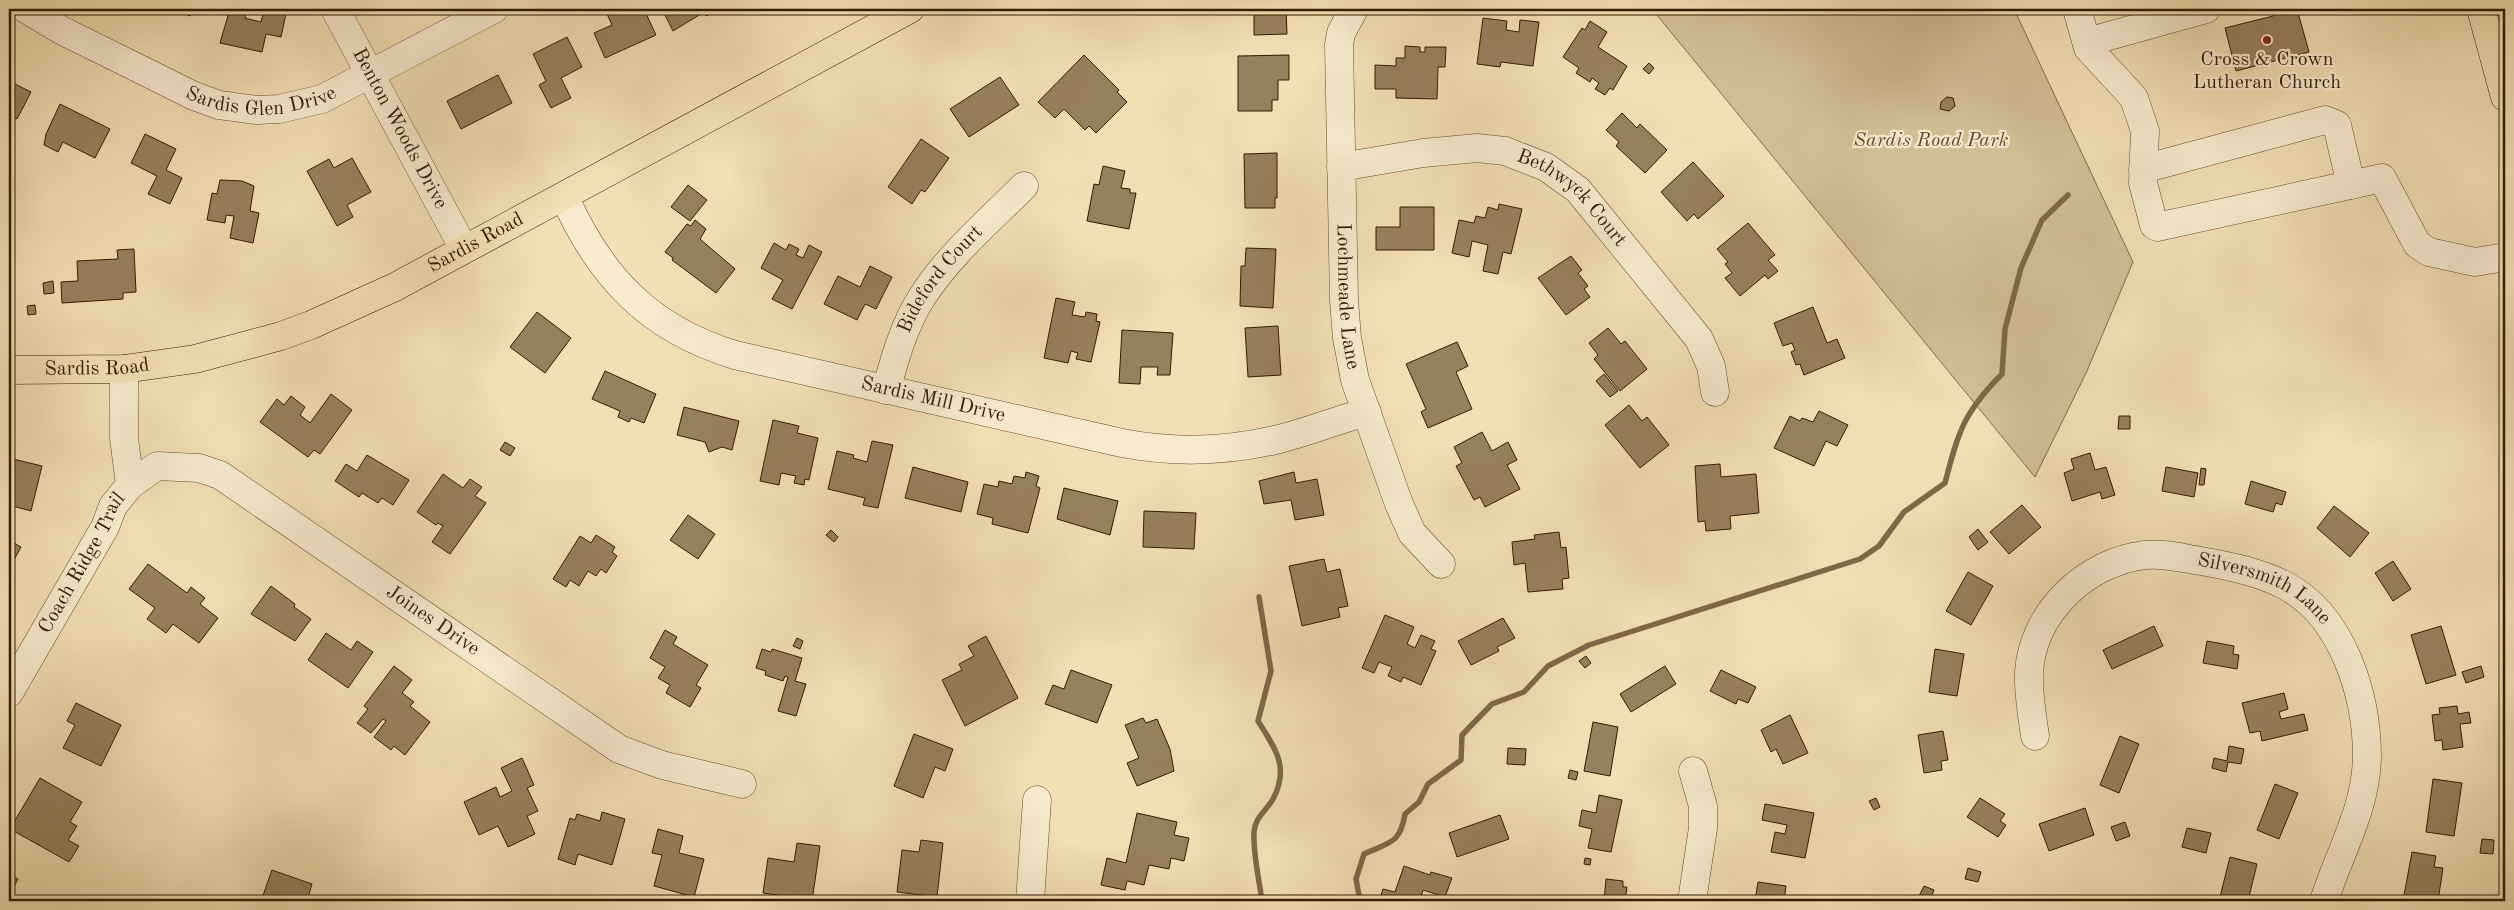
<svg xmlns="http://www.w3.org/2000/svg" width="2514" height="910" font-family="'Old Standard TT',serif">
<rect width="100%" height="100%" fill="#f2dfb3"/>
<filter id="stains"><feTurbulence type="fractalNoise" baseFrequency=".004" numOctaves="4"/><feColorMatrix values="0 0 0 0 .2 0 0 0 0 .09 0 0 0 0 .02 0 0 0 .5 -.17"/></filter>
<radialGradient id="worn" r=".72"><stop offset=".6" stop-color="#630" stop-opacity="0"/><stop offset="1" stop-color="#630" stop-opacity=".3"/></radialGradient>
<!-- green -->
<path fill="#d2be95" stroke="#836c4a" d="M1652,9h362l119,253 -46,109 -52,106z"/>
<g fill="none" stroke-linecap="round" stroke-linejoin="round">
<!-- stream -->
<path stroke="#7f6847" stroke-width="5.5" d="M1259,597l12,74 -13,50c17,27 32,46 15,78 -6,11 -18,18 -19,33 -1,22 5,47 8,69
M1360,901l-4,-22 8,-25c26,-12 36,-10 41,-40l14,-12 9,-18 33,-24 1,-25 30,-31 32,-12 24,-26 41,-21 271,-86 19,-13 25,-34 41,-29c13,-51 19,-71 57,-109l3,-45 16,-61 21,-48 26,-25"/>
</g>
<!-- building -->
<path fill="#97805d" stroke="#341a00" d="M175,9h18l-3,7z
M230,9l17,1 -2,8 16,4 3,-13h23l-6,28 -15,-3 -4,18 -42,-9z
M620,9h24l12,26 -51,23 -11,-25 18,-8 -5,-11z
M662,9h58l-14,7 -2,-4 -31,19z
M1254,9h32l1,25 -33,1z
M2271,9h14l1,3 11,-3 12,43 -73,19 -11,-43 48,-12z
M1483,18l24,3 -1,9 13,2 1,-12 19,2 -6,44 -32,-4 -1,5 -23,-3z
M1590,21l17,11 -9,15 29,19 -14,24 -3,-2 -5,7 -10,-6 4,-6 -7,-5 -2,4 -14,-9 3,-5 -16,-11 19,-29 3,2z
M567,37l15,30 -21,11 10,20 -20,10 -12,-23 7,-4 -13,-27z
M1405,46l15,1v5h5v-5h21l-1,20h-7l-1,32 -41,-1v-9h-21v-24l21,1v-8h9z
M1084,55l35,35 -2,2 10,10 -31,31 -7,-7 -4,4 -21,-21 -9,9 -17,-16z
M1289,55v25h-11v20h-6v11h-34v-55z
M1649,63l5,5 -5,6 -6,-5z
M498,75l14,28 -51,26 -14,-28z
M1000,77l19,28 -50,32 -19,-28z
M9,81l22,11 -14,27 -8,-4z
M1947,97l6,1 2,8 -6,5 -9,-2 1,-7z
M60,104l50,25 -15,29 -32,-16 -5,10 -14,-7 2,-11z
M1622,113l15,15 3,-4 27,26 -22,23 -29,-27 3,-4 -13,-12z
M145,134l31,15 -10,21 16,8 -12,26 -22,-10 9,-18 -26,-13z
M921,139l28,19 -24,34 -4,-2 -9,14 -24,-17z
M1277,153v45h-2v10h-30l-1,-54z
M352,158l19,34 -24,13 6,12 -16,9 -30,-55 22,-12 5,9z
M1693,162l31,34 -26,23 -4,-5 -7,7 -26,-29z
M1103,166l22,5 -4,17 9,1v4h6l-7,36 -42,-8 7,-37 5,1z
M220,180l22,1 12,5 -4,25 9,2 -6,30 -23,-5 4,-22 -8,-1 -1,8 -18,-3 5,-27 5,1z
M688,185l19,15 -17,21 -19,-14z
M1499,204l23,5 -11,45 -8,-2 -5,22 -15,-3 5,-26 -16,-4 -3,16 -17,-4 7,-33 15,3 2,-7 9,2 3,-11 10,3z
M1400,207h34v43h-58v-23h24z
M695,220l11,9 -6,10 35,30 -19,24 -44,-33 1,-2 -8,-6 22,-28 4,2z
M1748,223l27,32 -7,5 10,11 -10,8 -3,-4 -25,21 -15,-18 7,-5 -7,-9 3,-2 -11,-13z
M774,243l12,7 3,-6 10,5 -3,6 7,3 6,-13 13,7 -30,57 -20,-10 11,-19 -22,-12z
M1246,248l30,1 -3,59 -33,-2 1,-40h4z
M134,249l2,43 -13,1v6l-61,4 -1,-21 17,-1 -1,-20 41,-2 -1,-9z
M1571,256l11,14 -4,3 10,13 -4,3 6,8 -24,18 -28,-37z
M870,266l22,11 -16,32 -11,-5 -8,16 -33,-16 14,-28 22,11z
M53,281l1,12 -10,1 -1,-11z
M1056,298l19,4 -3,13 13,2 1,-5 11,2 -1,7 4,1 -9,40 -15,-3 2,-6 -7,-2 -3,12 -24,-5z
M35,305l1,9 -8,1 -1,-9z
M1813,307l14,36 10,-4 8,19 -41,17 -4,-11 -4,1 -5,-13 4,-2 -3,-7 -9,3 -9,-23z
M537,312l34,26 -26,35 -35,-26z
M1278,326l3,49 -33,2 -3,-49z
M1608,328l13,16 4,-3 22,28 -27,22 -26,-32 4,-4 -9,-12z
M1122,330l51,3 -3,42h-13l1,-8h-17l-1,17 -21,-1z
M1457,342l11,24 -12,6 16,37 -44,19 -7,-16 5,-3 -20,-45z
M605,371l51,23 -12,29 -13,-5 -2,4 -11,-5 2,-6 -28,-12z
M1604,374l14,17 -8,6 -14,-16z
M331,394l21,16 -32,44 -6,-4 -6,7 -48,-35 17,-23 7,6 7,-9 14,11 -5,8 10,8z
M1629,405l13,16 5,-4 22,28 -29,23 -35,-43z
M684,407l55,14 -7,29 -10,-3 -13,5 -4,-10 -28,-7z
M1819,411l29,14 -11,21 -11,-5 -12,25 -40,-18 16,-32 10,5 2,-3 11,4z
M2119,416h11v13h-12z
M773,420l26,6 -2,7 21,5 -9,42 -4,-1 -1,6 -10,-2 2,-7 -15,-3 -2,12 -19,-4z
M1482,432l10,19 16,-9 9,18 -10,5 13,24 -35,18 -5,-10 -6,3 -18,-34 6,-3 -8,-16z
M872,441l21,4 -15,63 -15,-3 2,-7 -37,-9 9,-38 17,4 -1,3 14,4z
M505,442l10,6 -5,8 -10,-6z
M2090,453l5,17 11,-3 9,28 -13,4 -2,-7 -28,9 -8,-28 10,-4 -3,-10z
M367,455l42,25 -16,25 -11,-7 -4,5 -16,-10 -3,4 -24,-16 11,-17 11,7z
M9,458l33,8 -11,45 -22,-6z
M1720,464l1,13 35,-3 3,39 -29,3 1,13 -25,2 -1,-10 -7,1 -3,-56z
M913,467l55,15 -7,30 -56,-14z
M2166,467l32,6 -4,24 -32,-6z
M2201,468l5,1 -2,16h-5z
M1026,472l13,4 -3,10 4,2 -12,45 -36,-9 1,-6 -16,-4 7,-30 14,3 1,-6 13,3 2,-8 11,2z
M1294,472l2,11 21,-4 7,36 -29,5 -4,-20 -27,4 -5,-23z
M443,474l20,14 7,-9 12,8 -7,9 11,7 -36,51 -18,-12 11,-16 -5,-3 -2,2 -19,-13z
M2251,481l35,11 -4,13 -6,-2 -3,9 -28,-8z
M1064,488l54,13 -8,34 -53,-16z
M2022,505l19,22 -32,27 -19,-22z
M2334,506l35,27 -19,24 -33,-29z
M1144,511l52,2 -2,36 -51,-2z
M688,515l27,19 -17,25 -28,-19z
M1978,529l10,13 -10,8 -9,-13z
M831,530l7,7 -4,5 -8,-7z
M1559,532l2,16 5,-1 3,31 -7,1 1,10 -35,3 -3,-29 -11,2 -2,-23 23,-3 -1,-4z
M596,535l19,12 -3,5 5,4 -11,17 -5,-4 -5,7 -8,-5 -9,15 -9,-6 -4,7 -13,-8 27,-43 11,7z
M9,540l12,7 -12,22z
M1324,559l3,13 13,-3 8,37 -10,2 2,9 -38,9 -13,-60z
M2393,561l18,28 -18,12 -18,-28z
M148,564l39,29 4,-6 14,11 -5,6 18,14 -19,25 -26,-19 -7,9 -19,-14 8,-11 -26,-19z
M1968,572l25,14 -22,39 -25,-14z
M271,586l24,18 -1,3 17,12 -16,22 -44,-27z
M1385,615l29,12 -7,17 8,4 6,-13 14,6 -4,8 5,2 -15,34 -18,-8 -2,5 -13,-6 4,-9 -13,-5 -5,11 -12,-5z
M1503,618l12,20 -18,9 2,4 -28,14 -13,-24z
M2154,626l9,20 -51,23 -9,-19z
M2441,626l15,49 -30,9 -15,-49z
M665,630l12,7 -4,7 35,21 -12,20 5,3 -11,19 -24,-14 4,-8 -12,-7 7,-11 -15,-9z
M326,633l25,17 6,-9 16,11 -25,36 -40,-28z
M986,636l32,62 -53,28 -23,-46 20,-10 -3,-6 15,-8 -6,-10z
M797,638l6,3 -3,8 -7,-3z
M2207,641l27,5 -1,8 6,1 -2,14 -34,-6z
M762,649l9,3 1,-3 30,9 -7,23 11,3 -10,32 -18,-5 10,-34 -3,-1 -2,5 -18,-6 1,-4 -10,-3z
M1935,649l29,5 -7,42 -28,-4z
M1586,656l5,7 -6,5 -6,-7z
M394,666l18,14 -10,13 12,9 -4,4 20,16 -25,33 -11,-9 -3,4 -17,-13 12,-16 -3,-2 -12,14 -14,-10 11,-14 -4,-3z
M1665,666l11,18 -45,28 -11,-18z
M2481,666l3,11 -18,6 -4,-11z
M1071,670l41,15 -15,38 -52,-19 8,-19 11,4z
M1721,670l35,17 -8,16 -10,-4 -2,5 -26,-13z
M2284,693l4,16 -9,3 2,7 23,-5 4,16 -46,11 -2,-10 -10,2 -8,-30z
M76,703l45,22 -20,41 -38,-18 12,-23 -8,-4z
M2457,706l1,8 11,-2 2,11 -11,1 3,23 -20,3 -1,-10 -7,1 -3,-26 8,-1 -1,-6z
M1790,715l18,38 -25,11 -7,-15 -5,3 -10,-22z
M1143,718l3,5 11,-4 13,30 4,22 -37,15 -10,-23 12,-5 -14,-33z
M1593,722l25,5 -8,49 -26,-5z
M1943,731l5,29 -7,1 1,9 -18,3 -6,-38z
M914,734l39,15 -8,22 -10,-4 -12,31 -29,-12z
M2120,736l19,8 -20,49 -19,-8z
M2229,746l15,3 -3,15 -13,-2 -2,10 -14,-4 2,-10 13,3z
M1508,748l18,1 -1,16 -18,-1z
M522,758l12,27 -7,3 11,23 -11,5 8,18 -27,13 -10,-21 -19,9 -15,-33 32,-15 4,10 12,-6 -11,-23z
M1570,770l8,2 -2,8 -8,-2z
M40,778l42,24 -12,20 7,4 -9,14 11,6 -10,16 -59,-33z
M2433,779l29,4 -8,53 -28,-4z
M2275,784l23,9 -19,46 -22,-9z
M1599,795l23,5 -11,52 -23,-4 4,-19 -13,-3 3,-16 14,3z
M1876,798l4,9 -6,3 -5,-9z
M1980,798l25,16 -5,7 6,4 -8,12 -31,-20z
M1765,804l49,9 -9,45 -34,-6 4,-20 10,2 2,-9 -25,-5z
M2085,808l9,27 -45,16 -10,-27z
M602,812l23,7 -13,46 -34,-11 -3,11 -17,-6 12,-41 5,2 2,-6 23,7z
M1137,813l40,9 -3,13 15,3 -5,23 -13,-3 -2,11 -20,-4 -5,20 -17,-4 -2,9 -24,-5 6,-27 19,5z
M1500,815l9,24 -52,18 -8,-24z
M2125,822l5,14 -14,5 -5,-14z
M2187,828l24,5 -5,20 -24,-6z
M658,829l25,7 -4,17 25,6 -10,38 -40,-11 8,-31 -10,-2z
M2482,839l12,1 -1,14 -13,-1z
M921,840l22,3 -6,54 -40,-5 5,-42 17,2z
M797,843l23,3 -8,55h-15v-3l-34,-5 5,-35 26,4z
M2412,852l24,4 -2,11 9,1 -5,33h-35z
M2230,857l27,7 -9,37h-29z
M1585,858l6,1 -1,6 -6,-1z
M1404,866l26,9 1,-3 21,6 -7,19 -22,-7 -2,7 8,4h-50l4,-12 12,3z
M1968,868l13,4 -3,10 -13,-3z
M272,870l40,14 -5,17h-46z
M9,874l9,5 -9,17z
M1606,879l17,2v6h4l-2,14h-21z
M1758,882l28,4 -2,15h-29z
M1924,886l10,4 -4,10 -11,-4z
M200,896l4,5h-12z"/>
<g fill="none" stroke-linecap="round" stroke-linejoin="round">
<defs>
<g id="minor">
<path id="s1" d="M26,9l35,21 133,66 25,9 38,5 22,-1 43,-10 172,-90"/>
<path id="s2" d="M335,9l129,240"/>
<path id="s3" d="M1354,9l-13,24 -2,12 5,255 3,38 8,42 44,124 13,29 29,31"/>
<path d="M2077,9l11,39 46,50 11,33 -2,52 11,42 3,2 225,-49 35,66 12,8 46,10 30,-5"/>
<path d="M2087,42l119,-33"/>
<path id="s4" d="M1341,167l82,-14 54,-5 28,3 41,16 32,23 121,149 12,27 4,26"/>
<path d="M2143,169l182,-49 12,5 14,60"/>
<path id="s5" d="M564,196c36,81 85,133 171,159l387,88c52,10 101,9 153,-3 31,-7 61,-20 92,-28"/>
<path id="s6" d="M886,390c9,-32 18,-65 36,-93 27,-42 67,-76 102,-111"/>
<path id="s7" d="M130,485l27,-19 42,2 21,7 399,274 43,16 80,19"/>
<path id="s8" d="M9,693l96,-166 8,-21 17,-21 -6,-47v-69"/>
<path id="s9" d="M2035,736c-3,-21 -7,-43 -6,-64 4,-60 57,-110 116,-117 19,-2 37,3 56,6 28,5 58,11 83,24 59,30 83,111 83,172 -1,53 -28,96 -43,144"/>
<path d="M1030,901l7,-101"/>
<path d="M1692,901l11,-73v-22l-10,-35"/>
</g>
<g id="major">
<path d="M2481,9l24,88"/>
<path id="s10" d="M9,370l115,-1 71,-10 86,-23 30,-11 84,-38 515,-278"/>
</g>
</defs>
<!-- minor casing -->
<use href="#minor" stroke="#644b2d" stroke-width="29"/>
<!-- major casing -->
<use href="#major" stroke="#341a00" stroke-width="29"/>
<!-- minor -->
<use href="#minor" stroke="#f7eace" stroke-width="28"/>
<!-- major -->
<use href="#major" stroke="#f2dfb3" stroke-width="28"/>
</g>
<!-- markers -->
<circle fill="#8f2418" stroke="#f7eace" stroke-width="2" cx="2267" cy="40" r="5"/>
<g text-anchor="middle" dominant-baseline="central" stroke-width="4.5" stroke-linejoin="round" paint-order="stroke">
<!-- poi labels -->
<g font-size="20" fill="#341a00" stroke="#f7eace">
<text x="2267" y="60">Cross &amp; Crown<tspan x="2267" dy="23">Lutheran Church</tspan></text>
</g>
<!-- street labels -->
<g font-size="20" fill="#341a00" stroke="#f7eace">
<text stroke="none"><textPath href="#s1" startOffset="258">Sardis Glen Drive</textPath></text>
<text stroke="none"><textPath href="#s2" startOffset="136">Benton Woods Drive</textPath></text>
<text stroke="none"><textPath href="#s4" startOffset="249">Bethwyck Court</textPath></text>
<text stroke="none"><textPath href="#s10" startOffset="492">Sardis Road</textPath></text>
<text stroke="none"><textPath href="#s6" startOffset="125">Bideford Court</textPath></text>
<text stroke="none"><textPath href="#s3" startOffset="291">Lochmeade Lane</textPath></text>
<text stroke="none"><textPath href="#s10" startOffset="88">Sardis Road</textPath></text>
<text stroke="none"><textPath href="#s5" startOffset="445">Sardis Mill Drive</textPath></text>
<text stroke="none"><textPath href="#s8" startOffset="149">Coach Ridge Trail</textPath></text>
<text stroke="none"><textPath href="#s9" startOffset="369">Silversmith Lane</textPath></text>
<text stroke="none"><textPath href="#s7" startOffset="355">Joines Drive</textPath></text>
</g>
<!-- park labels -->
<g font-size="20" font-style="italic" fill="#634b2d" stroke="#f7eace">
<text x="1931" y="141">Sardis Road Park</text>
</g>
</g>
<!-- margin -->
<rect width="2514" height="910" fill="none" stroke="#f2dfb3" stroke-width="30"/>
<rect x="10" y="10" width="2494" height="890" fill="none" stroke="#341a00" stroke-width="2.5"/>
<rect x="15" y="15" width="2484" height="880" fill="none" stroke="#341a00"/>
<rect width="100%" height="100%" filter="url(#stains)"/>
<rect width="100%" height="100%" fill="url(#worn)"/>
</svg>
